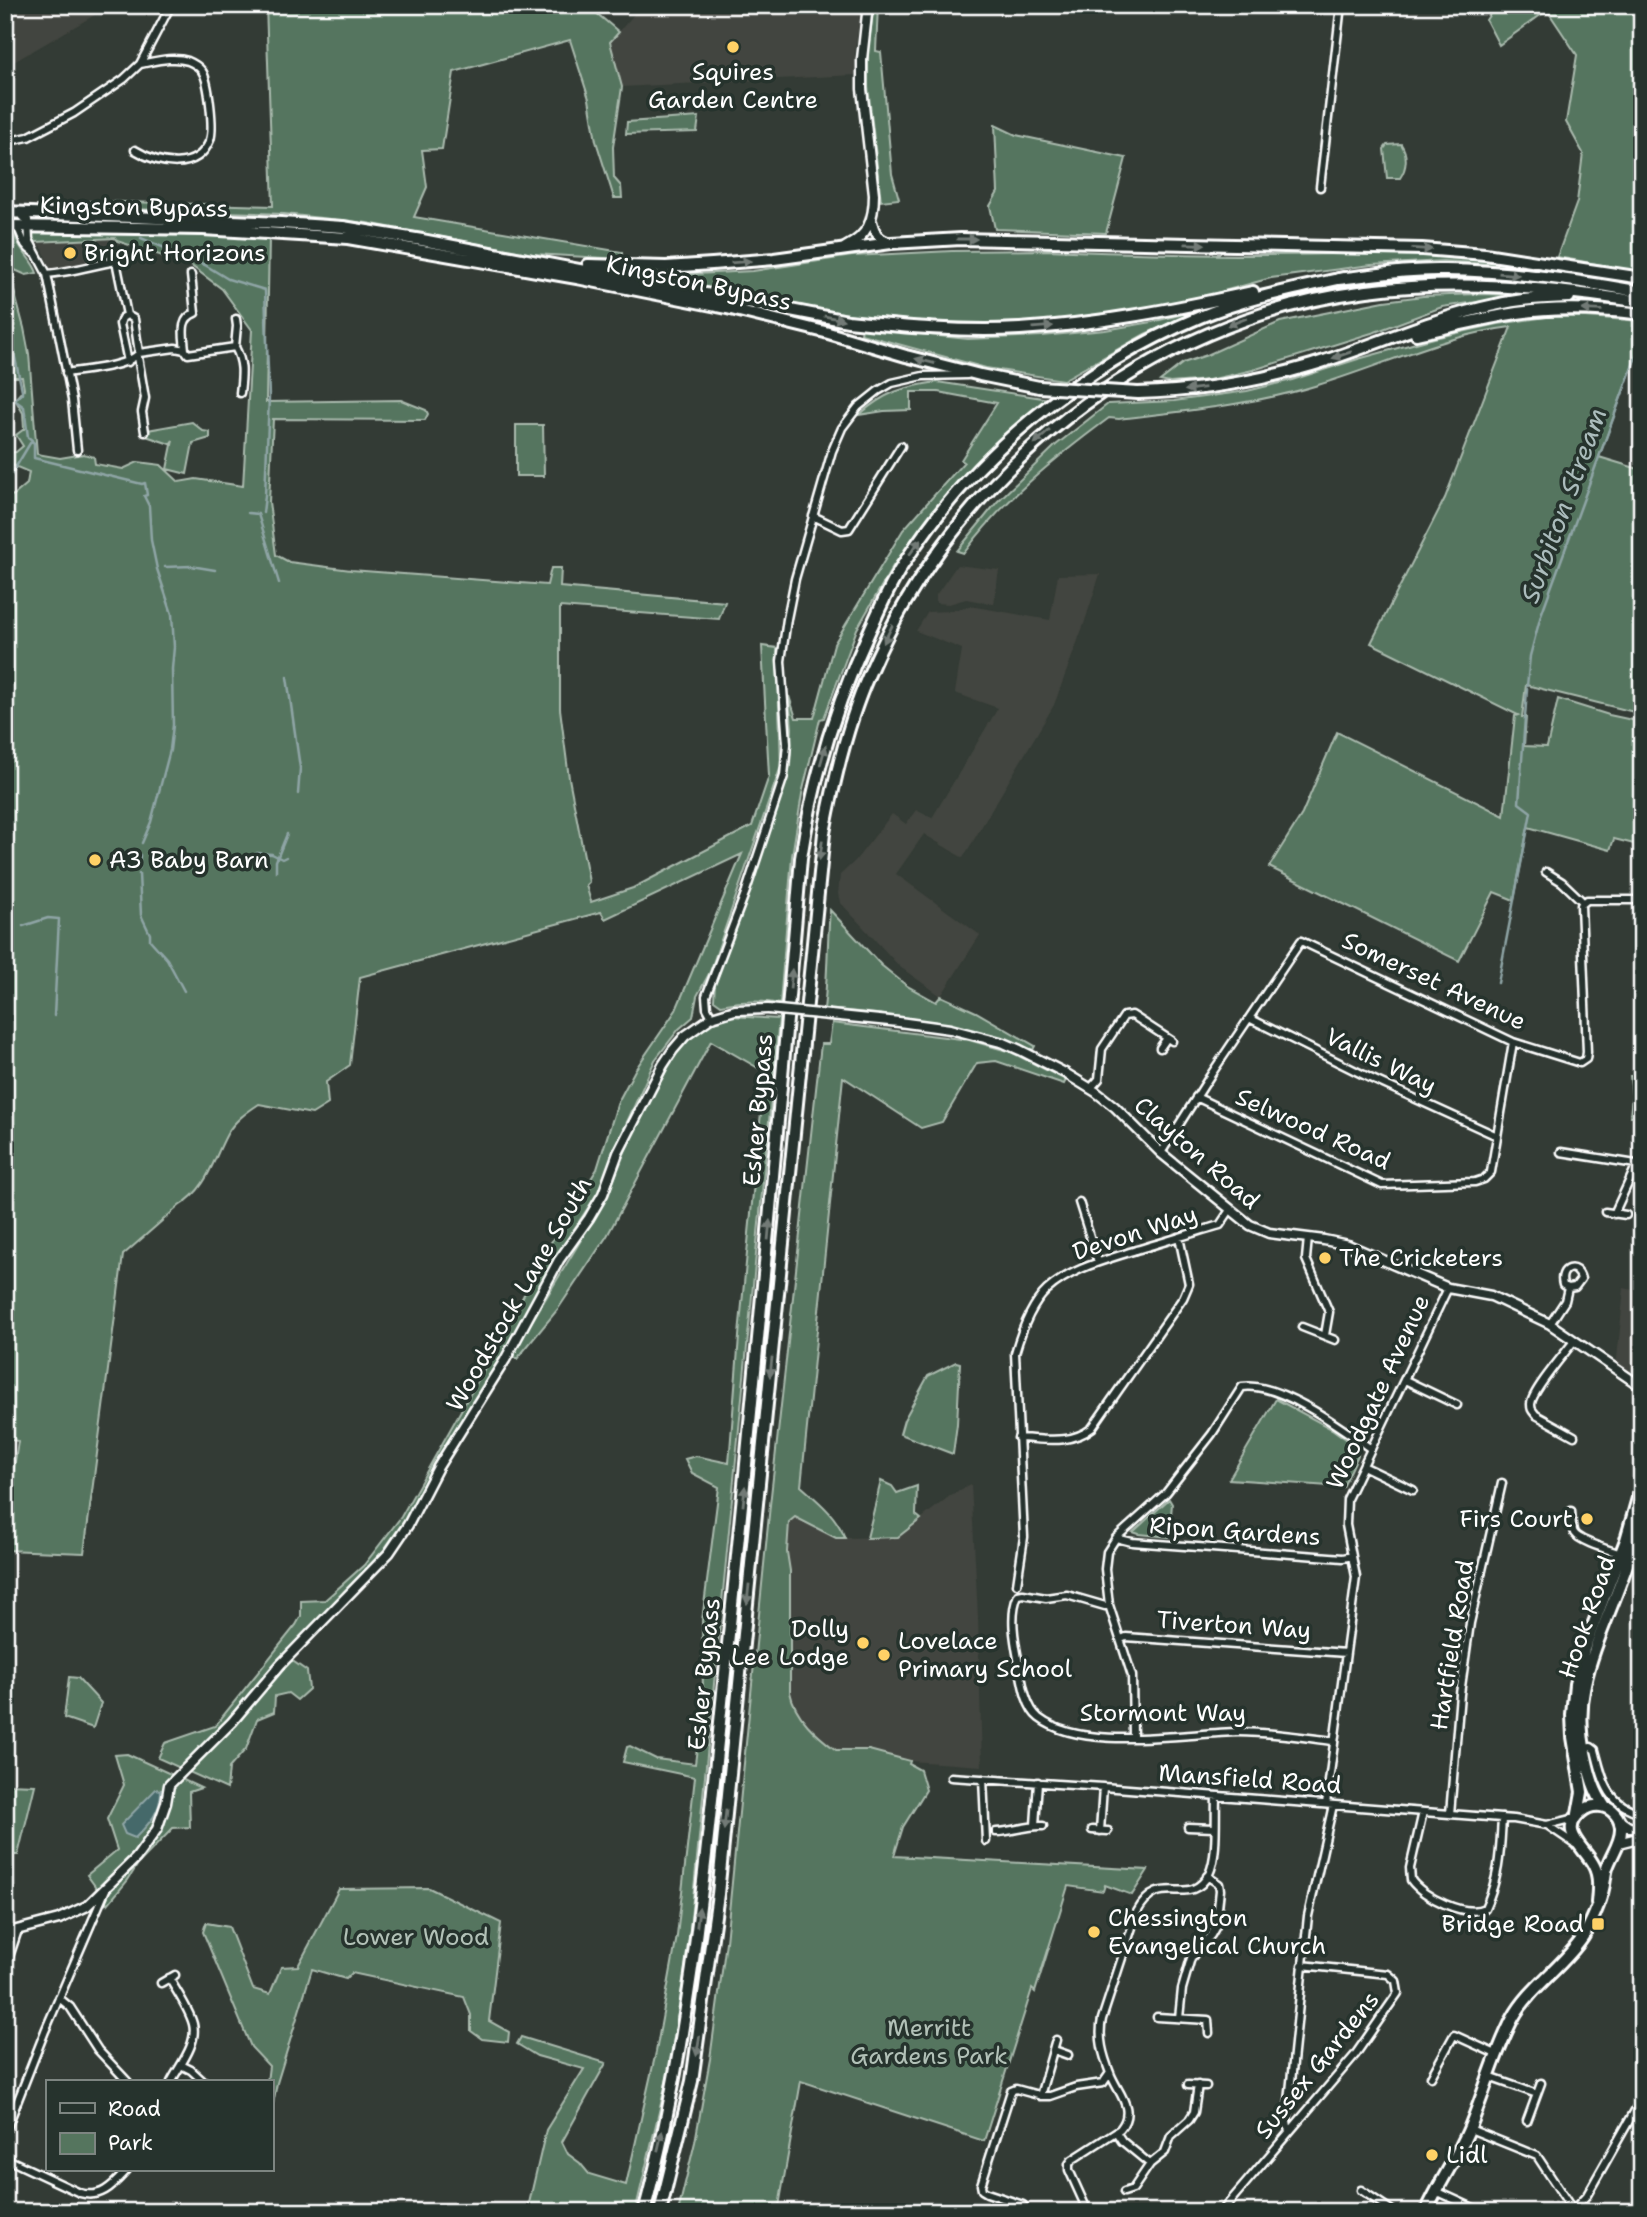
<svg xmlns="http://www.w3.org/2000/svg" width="1647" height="2217" font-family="'Shantell Sans',sans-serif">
<rect width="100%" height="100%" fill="#333b35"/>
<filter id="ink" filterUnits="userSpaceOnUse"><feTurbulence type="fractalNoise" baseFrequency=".0143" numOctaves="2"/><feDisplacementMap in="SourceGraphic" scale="14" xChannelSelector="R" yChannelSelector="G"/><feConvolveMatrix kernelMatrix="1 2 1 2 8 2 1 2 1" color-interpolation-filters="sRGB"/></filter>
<g filter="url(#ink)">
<!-- built -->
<path fill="#42453f" d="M5,5h107l-107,62z
M636,5h226l-7,46v24l-233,12 -12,-45 27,-31z
M115,238l4,18 -69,15 -7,-22 -7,-7z
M957,565l42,5 -5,34 -28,-5 -17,5 -13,-1v-8z
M1100,574l-16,50 -30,81 -91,153 -39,-24 -28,40 84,61 -39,61 -41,-29 -60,-65 -2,-8 2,-19 15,-14 37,-47 14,10 10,-14 16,8 66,-110 -43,-15 7,-44 -46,-18 12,-19 21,-1 21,-5 80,14 8,-45z
M1624,1288l18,4v95l-26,-18z
M971,1484l7,133 4,149 -72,-5 -41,-11h-33l-31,-27 -12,-18 -3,-13v-121l-3,-19 2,-30 6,-5 41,21 62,-1 53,-42z"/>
<!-- green -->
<path fill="#55755e" stroke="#aabaae" stroke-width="2" d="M266,5h325l3,6 25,21 -9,10 12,45 -9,60 1,31 7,8 1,12h-8l-18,-57 -7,-42 -19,-59 -116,32 -12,77 -20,1 5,37 -13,30 208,35v7l-89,-5 -166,-31 -83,-9 -187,-6 -7,-7 183,5z
M874,5h4l-2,46 5,1 11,122 7,25 -18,2 -13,-114v-38z
M1496,5h146v267l-85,-15 20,-55 6,-49 -17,-31 11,-67 -28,-42 -7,1 -43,31 -13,-25z
M699,117l-2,15 -71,2 1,-12z
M995,125l21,10 110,23 -20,75 -111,-4 -5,-23 8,-14z
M1401,144c7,10 6,24 -1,34h-13l-3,-29 3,-4z
M38,230l231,8 -3,164 135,-2 25,10 2,4 -3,6 -152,-1 -4,83 7,53 13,7 62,8 196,15 4,-17h10l-1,19 165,15 -6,17 -159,-12v102l9,69 20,104 -3,3 5,17 42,-14 119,-62 17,-50 -7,-130 15,2 4,118 -71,206 -13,24 -4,21 -14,12 -24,31 -37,82 -19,49 -43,66 -54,98 -61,99 -35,64 -23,33 -99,104 23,16 2,18 -12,11 -9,-7 -13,3 -1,16 -17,7 -11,30 -17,19 -2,21 -69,-31 7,-15 50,-17 81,-101 5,-9v-15l24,-1 39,-35 37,-48 99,-176 50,-97 47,-75 21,-67 17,-32 41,-60 66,-156 -137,65 -4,-7 -241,65 -10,88 -24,17 2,22 -16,10 -53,-10c-12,8 -25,17 -32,30 -15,28 -19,54 -48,72l-56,49 -39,298 -79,-3v-22l13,-87 -13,-2v-942l9,-2 13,-11 2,-12 -24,-10v-9l11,-1 7,-6 -7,-11 8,-6 -1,-16 -8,-14 9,-10 -2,-12h-12l3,-13 -7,-6 -1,-126 10,3c4,16 17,23 22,38l-11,2 -11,-5 -5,6 14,52 5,26 8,100 23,4 24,-4 10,3 1,7 28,5 15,-7 23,3 18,17 17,-3 47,7 9,-156 -30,-41 -32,-24 -73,-24 -2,-3 -79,4 -3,-4v-5z
M1049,250c71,3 142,5 213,5 67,0 134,-4 201,2 60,5 120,15 179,27v3l-154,-23 -45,-3 -72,4 -100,13 -91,25 -79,13 -72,6 -96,3 -68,-8 -206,-37 -3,-4 97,-5 99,-15 100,-5z
M1477,294l48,1 -83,12 -67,25 -122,38 -44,10 -39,3 -10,-2 23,-18 24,-8 73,-33 104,-21 39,-5z
M1203,309l-58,25 -82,46 -77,-12 -125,-34 1,-6 106,11 74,-3 63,-6 47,-8z
M1546,317h40l56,4v19l-43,117 43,13v244l-116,-29 -4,32h4l-2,29 23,1 11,-48 51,16 33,7v124l-28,-7 -4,11 -82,-23 -14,73 -20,-8 -35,69 -190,-94 33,-53 35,-82 167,84 11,-100 3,-1 -147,-72 74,-145 66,-171c-67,8 -129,39 -193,58 -65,20 -132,26 -199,34l-10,-1c-54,40 -105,81 -145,135l-7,-2 40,-49 59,-57 52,-41 66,-3 73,-10 45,-11 66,-21 76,-21 64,-14z
M937,382l112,17 -68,58 -45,53 -43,56 -36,63 -33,89 -4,1 -18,75 -10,62 -12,148c-20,-4 -39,-3 -59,1l-7,-5 1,-17 41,-110 34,-107 2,-38 -3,-32 7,22h18l20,-74 69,-114 61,-68 -3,-2 36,-57 -59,-11h-27v18l-27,1 -25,4c26,-23 44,-28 78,-33z
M192,422l11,9 7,1v6l-17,5 -6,31 -20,-5 6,-29 -3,4 -24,-8 2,-6z
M516,425h27l1,51h-28z
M830,910l51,55 26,21 29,16 5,-6 35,16 59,34 -2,4c-68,-27 -136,-35 -209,-41 4,-33 3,-66 6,-99z
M731,1016l48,3 -91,931 -19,120 -34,142h-108l19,-82 38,-61 -47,-13 -20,-12 4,-7 85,26 -44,79 6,12 12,9 9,11 37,11 30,-133 21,-116 18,-159 -72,-15 4,-15 3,-1 26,13 39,5 8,-66 -1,-77 17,-134 -27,-14 -7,-14 11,-3 33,7 11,-139 25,-252 -54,-31 -104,195 -49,73 -41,50 -6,-3 97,-161 20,-51 20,-41 32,-56 13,-14 13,-8z
M832,1023l137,17 42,12 55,28 -2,4 -68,-23 -19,2 -35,59 -21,6 -78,-51 -42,409c18,16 35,29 44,52h-9l-41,-21 -6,5 -2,30 3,19v121c5,25 26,43 46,58h33l41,11 -1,3 11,6 6,20 -23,37 -9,29 254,14 -16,25 -27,-10 -2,6 -35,-5 -33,106 -3,-3 -48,152 -183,-60 -23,131h-100l17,-70 15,-83 16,-117 44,-437 51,-461h8z
M1630,1076h12v40h-12l2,-20z
M956,1362l4,1 -3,61 -4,30 -53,-20 4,-14 24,-44z
M1276,1399l56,30 25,18 1,8 -15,32 -114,-8z
M881,1481l11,5 5,7 20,-7 -1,29 5,4 -23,18 -31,1z
M1169,1499l3,5 -3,33 -30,-3 -6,-2z
M69,1677l9,1 23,25 -8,25 -29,-10z
M127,1754l74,34 -12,4 1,35 -17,1 -35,36 -10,16 -20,24 -21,-29 30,-25 -10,-31 17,-34 -9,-30z
M5,1784l30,1 -17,70h-13z
M429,1888l72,35 -12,98 20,11 -1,10 -26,-3 -11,-8v-16l-7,-18 -112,-24 -6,6 -34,-10 -35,114 -6,32v-33h-4l2,-16 -18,-19 -48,-115 3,-9 23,4 24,62 17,5 11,-27 17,-1 41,-77z"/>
<!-- water -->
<path fill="#45696a" stroke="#8fa5a6" stroke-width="2" d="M156,1789l5,1c0,22 -11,33 -26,48l-10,-4 -4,-9z"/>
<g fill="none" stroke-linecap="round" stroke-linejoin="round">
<!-- stream -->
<path stroke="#8fa5a6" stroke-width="2.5" d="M141,238l64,27 23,14 37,11 4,107 -4,99 -2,17
M5,302v8
M5,312l17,78v4l-6,4v3l8,6 4,30 4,3 -27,45
M32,441l2,2v15l108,26 3,-1 2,12 -3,1 5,10 2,34 6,29 15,45 2,33 -2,22 1,56 -3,25 -19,72 -9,21
M248,513l10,1 21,69
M165,567l26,-1 24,4
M287,677l13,91 -2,26
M1527,686l3,-30 11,-41 101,-275
M257,853l15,1 10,5 4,-2
M139,868l1,-13
M276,872v-11l11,-27
M139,874l2,41 9,19v6l17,19 17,32
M23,926l25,-8 11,1 -5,97
M1498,983l33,-171 -12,-9 8,-114"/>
<defs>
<path id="minor" d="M5,142l23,-5 46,-24 50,-34 16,-15 31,-59
M135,150c23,14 62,23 75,-10 4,-11 -1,-59 -8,-69 -3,-4 -9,-8 -14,-10 -15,-5 -32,0 -48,3
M1320,187l21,-182
M22,217l6,3 1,20 18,34c24,-2 46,-9 69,-13l11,54 -5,3 -2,6 8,38
M16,226c9,11 3,16 18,27
M47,274l25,126 5,50
M127,315l7,4 5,34
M235,347c9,17 7,28 5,46
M185,350l3,4 47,-7 2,-21 -1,-7
M138,357l7,41 -3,14 3,20
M66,373c18,-3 62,-6 73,-20l36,-5 10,2c-1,-15 -6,-31 10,-37l-4,-38
M813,516l29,14 7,-1 52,-83
M1546,872l16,10 21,20
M712,1017l-5,-9 -1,-12 40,-105 38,-115 3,-32 -6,-83 6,-42 8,-40 37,-128 10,-23 16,-21 20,-16 14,-8 31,-7 44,-1
M1249,1018l121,60 127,58
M1160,1048l7,-10
M1090,1089l9,-10 3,-30 22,-33 8,-1 40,26
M1196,1097l186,88 93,-3 9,-3 7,-7 22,-130
M1561,1152l81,13
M1161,1153l49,-77 91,-135 212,101 67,21 6,-4 1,-7 -6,-147 6,-5h55
M1079,1202l19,60
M1605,1212l21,3
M1614,1214l23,-50
M1308,1238l-2,21 23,53 -4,23
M1550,1324l15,-23 3,-13 -5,-3c-5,-18 14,-23 18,-6l-6,8 -7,1
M1302,1327l33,13
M1405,1380l52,25
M1574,1436l-38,-21c-4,-5 -5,-5 -5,-11 1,-13 34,-51 43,-63
M1018,1438c27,1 52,7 74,-10l91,-130 6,-14 -10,-47
M1363,1466l50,24
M1571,1511c1,7 0,16 3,22 6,9 36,17 47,21
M1116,1538l16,4 211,16 9,-2
M1017,1584l7,-47 -9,-184c6,-21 16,-48 32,-63 24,-22 59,-30 89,-40 28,-8 56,-17 84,-25l10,-15
M1641,1589h1
M1109,1605l-4,1 -38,-11 -21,3 -23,-4 -5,1c-9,20 -3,48 1,69 3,16 6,43 20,54 44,34 145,15 199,14 32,0 64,5 95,9
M1121,1639l5,-2 220,16
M1133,1737l-1,-61 -23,-71 -4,-36 2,-17 9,-14 50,-45 46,-59 30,-47c36,-6 100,41 129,62
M1584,1748l7,-1 4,3c8,31 12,55 47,63
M951,1777l152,10 411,32 33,6 28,19
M983,1779l3,62
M1326,1804l30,-227 -10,-52 1,-26 101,-211
M1423,1812l-13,56 1,12c12,17 54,38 74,28 15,-33 15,-55 17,-90
M1450,1814l10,-120 10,-71 32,-140
M1035,1825l3,-43
M1547,1825l28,-7
M1188,1827l26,1
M1092,1830l16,1
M1100,1831l3,-44
M996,1832c16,0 31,-7 47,-6
M5,1969l13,-39
M169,1978c8,14 20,31 24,46 5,20 -14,42 -22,58
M161,1983l14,-8
M59,1998l11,9 28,43 30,32
M1157,2017l51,3 1,13
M1179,2018l3,-29 9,-31 20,-23 5,-9 4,-36 -1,-6 -12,-8
M1054,2050l14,5
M181,2065l10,5 13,12
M1431,2077l23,-42 44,20
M1489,2077l48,17
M1188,2085l18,1
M1040,2096l16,-56
M1527,2121l14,-38
M1470,2129l67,27 37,56
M1116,2132l6,9 28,23
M1289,2132l-2,-11 21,-205 25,-111
M5,2133l40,-102 61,-142
M5,2158l75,35c22,6 33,-8 47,-23
M1361,2190l33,22
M1436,2191l46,21
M1124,2192l9,-3 17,-25 15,-12 6,-16 18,-16 5,-8 4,-27
M1573,2210l14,-15 55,-97
M1026,2212l-3,-7 -36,-12 -5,-3 -1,-5 30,-94 5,-2 26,7h8l26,-9 27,-4 7,-10
M1088,2212l-19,-42v-6l3,-4 48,-31c17,-20 -3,-37 -10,-56 -7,-18 -12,-35 -8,-54l35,-107c23,-43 52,-2 72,-38 9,-18 6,-56 7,-77
M1221,2212l134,-157 43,-62 -2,-12 -8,-7 -86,-9"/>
<path id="tertiary" d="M872,222c3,11 6,17 17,20
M845,247c23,-11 29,-27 29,-53l-12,-105v-30l6,-54
M830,1015l69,7 51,7 54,14 16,7 45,23 31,19 19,15 46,46 89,72 19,8 55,7 24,5 100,43 43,8 59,28 92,63
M1619,1820l10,7 13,2
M1618,1843l24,-6
M5,1933l54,-14 28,-13 49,-48 21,-29 9,-26 3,-18 63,-63 49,-58 108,-111 19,-28 30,-58 67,-107 54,-100 30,-42 14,-24 15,-41 45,-88 10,-15 12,-14 27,-19 23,-7 33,-1"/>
<path id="trunk" d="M5,212l276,11 62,4 79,13 426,81c57,6 115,11 172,8 79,-5 156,-20 233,-37
M5,226l198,3 145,9 229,40 150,30 98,24 81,24 74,19 59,12
M588,265l78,2 46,-3 62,-5 117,-16 70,-4 461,10 63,5 157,24
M1338,279c36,-4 71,-10 107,-9 66,1 132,10 197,22
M1416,334c34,-7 67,-16 101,-21 41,-6 84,-4 125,1
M1138,393c59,-2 118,-11 174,-28 62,-19 120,-47 183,-60 24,-6 49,-7 74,-8
M1605,1807c-11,-16 -15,-31 -19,-50 -15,-63 9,-107 31,-165 9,-23 17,-47 25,-71
M1578,1814l4,-22 -9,-55 -1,-22 3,-31 9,-35 42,-109 16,-56
M644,2212c48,-179 63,-365 82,-549 28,-268 52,-537 75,-805 12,-80 35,-155 69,-228 11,-24 21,-48 36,-70 70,-108 176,-194 294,-243 46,-19 95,-28 143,-39
M660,2212l32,-131 26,-187 106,-1061c10,-53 23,-109 45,-159 88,-203 277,-355 498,-383 92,-12 183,-3 275,11
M1426,2212c13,-29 32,-56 44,-85 15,-36 25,-75 43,-109 17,-31 50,-51 70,-81 7,-11 18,-36 20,-48 2,-7 2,-15 4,-21 4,-13 15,-26 14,-40 -1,-11 -9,-20 -20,-22 -7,-1 -14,1 -20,6 -24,20 5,36 13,54 6,11 4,25 3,37"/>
</defs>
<!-- minor casing -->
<use href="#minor" stroke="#fff" stroke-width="11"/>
<!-- tertiary casing -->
<use href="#tertiary" stroke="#fff" stroke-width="13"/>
<!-- trunk casing -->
<use href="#trunk" stroke="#fff" stroke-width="16"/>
<!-- minor -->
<use href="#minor" stroke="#26332d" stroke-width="6"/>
<!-- tertiary -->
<use href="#tertiary" stroke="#26332d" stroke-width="8"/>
<!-- trunk -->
<use href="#trunk" stroke="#26332d" stroke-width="10"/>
<defs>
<path id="tertiary-bridge" d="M768,1009l62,6"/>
<path id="trunk-bridge" d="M1039,387l99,6"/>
</defs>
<!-- tertiary-bridge casing -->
<use href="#tertiary-bridge" stroke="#fff" stroke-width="13" stroke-linecap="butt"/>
<!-- trunk-bridge casing -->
<use href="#trunk-bridge" stroke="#fff" stroke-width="16" stroke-linecap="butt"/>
<!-- tertiary-bridge -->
<use href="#tertiary-bridge" stroke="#26332d" stroke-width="8"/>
<!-- trunk-bridge -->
<use href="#trunk-bridge" stroke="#26332d" stroke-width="10"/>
</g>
<!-- one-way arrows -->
<defs><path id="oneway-solid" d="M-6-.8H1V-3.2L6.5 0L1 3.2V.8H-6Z" transform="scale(1.75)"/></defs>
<g fill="#727a76">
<use href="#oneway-solid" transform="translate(967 239)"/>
<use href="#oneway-solid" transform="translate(1195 244) rotate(1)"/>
<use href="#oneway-solid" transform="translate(1422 249) rotate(3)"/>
<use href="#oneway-solid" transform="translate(741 262) rotate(-5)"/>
<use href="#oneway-solid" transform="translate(1509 274) rotate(5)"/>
<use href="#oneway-solid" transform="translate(1592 310) rotate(-178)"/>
<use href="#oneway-solid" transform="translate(834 318) rotate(11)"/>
<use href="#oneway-solid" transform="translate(1237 322) rotate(159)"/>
<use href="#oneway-solid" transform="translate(1043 327) rotate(-5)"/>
<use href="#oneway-solid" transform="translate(1342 355) rotate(161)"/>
<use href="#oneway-solid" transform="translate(925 361) rotate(-166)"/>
<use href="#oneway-solid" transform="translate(1195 389) rotate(173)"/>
<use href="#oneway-solid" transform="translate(1042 437) rotate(139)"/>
<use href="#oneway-solid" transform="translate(915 547) rotate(-54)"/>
<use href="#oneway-solid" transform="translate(888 634) rotate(116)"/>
<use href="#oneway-solid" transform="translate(823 755) rotate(-74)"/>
<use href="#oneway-solid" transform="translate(821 850) rotate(98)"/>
<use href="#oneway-solid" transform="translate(791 979) rotate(-85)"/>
<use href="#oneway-solid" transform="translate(769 1230) rotate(-85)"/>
<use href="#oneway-solid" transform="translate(771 1367) rotate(96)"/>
<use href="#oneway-solid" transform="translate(744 1496) rotate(-84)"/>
<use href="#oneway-solid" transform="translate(748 1594) rotate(96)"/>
<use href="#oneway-solid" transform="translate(725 1820) rotate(96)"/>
<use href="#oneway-solid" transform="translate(698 1917) rotate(-83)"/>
<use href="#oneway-solid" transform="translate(698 2046) rotate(99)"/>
<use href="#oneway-solid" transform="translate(660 2141) rotate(-77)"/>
</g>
</g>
<!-- markers -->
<g fill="#ffd166" stroke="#26332d" stroke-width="2.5">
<circle cx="733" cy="47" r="7"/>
<circle cx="70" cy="253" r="7"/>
<circle cx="95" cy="860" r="7"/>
<circle cx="1325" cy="1258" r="7"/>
<circle cx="1587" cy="1519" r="7"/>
<circle cx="863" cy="1643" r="7"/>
<circle cx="884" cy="1655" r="7"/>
<rect x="1591" y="1917" width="14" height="14" rx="3.5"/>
<circle cx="1094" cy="1932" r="7"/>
<circle cx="1432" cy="2155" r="7"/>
</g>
<g text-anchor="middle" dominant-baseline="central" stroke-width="7" stroke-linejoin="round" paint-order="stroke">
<!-- poi labels -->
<g font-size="24" fill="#fff" stroke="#26332d" text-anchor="start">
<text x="733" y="72" text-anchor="middle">Squires<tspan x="733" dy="28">Garden Centre</tspan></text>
<text x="84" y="253">Bright Horizons</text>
<text x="109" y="860">A3 Baby Barn</text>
<text x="1339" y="1258">The Cricketers</text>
<text x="1573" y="1519" text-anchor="end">Firs Court</text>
<text x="849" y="1629" text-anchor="end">Dolly<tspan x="849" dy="28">Lee Lodge</tspan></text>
<text x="898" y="1641">Lovelace<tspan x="898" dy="28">Primary School</tspan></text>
<text x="1108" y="1918">Chessington<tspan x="1108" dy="28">Evangelical Church</tspan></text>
<text x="1584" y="1924" text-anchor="end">Bridge Road</text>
<text x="1446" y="2155">Lidl</text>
</g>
<!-- street labels -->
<g font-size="24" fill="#fff" stroke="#26332d">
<text transform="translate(134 207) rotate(1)">Kingston Bypass</text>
<text transform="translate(699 283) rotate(12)">Kingston Bypass</text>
<text transform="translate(1434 981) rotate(25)">Somerset Avenue</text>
<text transform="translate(1381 1061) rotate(26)">Vallis Way</text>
<text transform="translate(758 1110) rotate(-85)">Esher Bypass</text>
<text transform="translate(1313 1129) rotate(24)">Selwood Road</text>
<text transform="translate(1197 1153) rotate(41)">Clayton Road</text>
<text transform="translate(1135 1233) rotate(-18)">Devon Way</text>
<text transform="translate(519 1294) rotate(-60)">Woodstock Lane South</text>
<text transform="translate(1378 1392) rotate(-65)">Woodgate Avenue</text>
<text transform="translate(1235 1531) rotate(4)">Ripon Gardens</text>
<text transform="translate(1587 1617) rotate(-71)">Hook Road</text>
<text transform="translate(1234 1625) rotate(4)">Tiverton Way</text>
<text transform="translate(1452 1645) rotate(-81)">Hartfield Road</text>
<text transform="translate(704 1674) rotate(-84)">Esher Bypass</text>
<text x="1163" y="1713">Stormont Way</text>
<text transform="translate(1250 1779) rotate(4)">Mansfield Road</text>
<text transform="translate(1317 2065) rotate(-51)">Sussex Gardens</text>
</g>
<!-- park labels -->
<g font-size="24" fill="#b2c1b7" stroke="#26332d">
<text x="416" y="1937">Lower Wood</text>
<text x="929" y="2028">Merritt<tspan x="929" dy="28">Gardens Park</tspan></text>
</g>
<!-- water labels -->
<g font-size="26" font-style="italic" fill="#abbcbc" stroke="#26332d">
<text transform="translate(1563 505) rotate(-70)">Surbiton Stream</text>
</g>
</g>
<!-- margin -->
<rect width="1647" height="2217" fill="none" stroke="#26332d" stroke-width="28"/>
<rect x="14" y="14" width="1619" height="2189" fill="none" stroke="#fff" stroke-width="2.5" filter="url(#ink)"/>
<!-- legend -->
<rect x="46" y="2080" width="228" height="91" fill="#26332d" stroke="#7d8581" stroke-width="2"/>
<rect x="60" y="2103" width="35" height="10" fill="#26332d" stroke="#7d8581" stroke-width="2"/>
<text x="108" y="2116" font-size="21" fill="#ffffff">Road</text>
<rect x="60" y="2133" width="35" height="21" fill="#55755e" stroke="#7d8581" stroke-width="2"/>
<text x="108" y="2150" font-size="21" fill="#ffffff">Park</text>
</svg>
